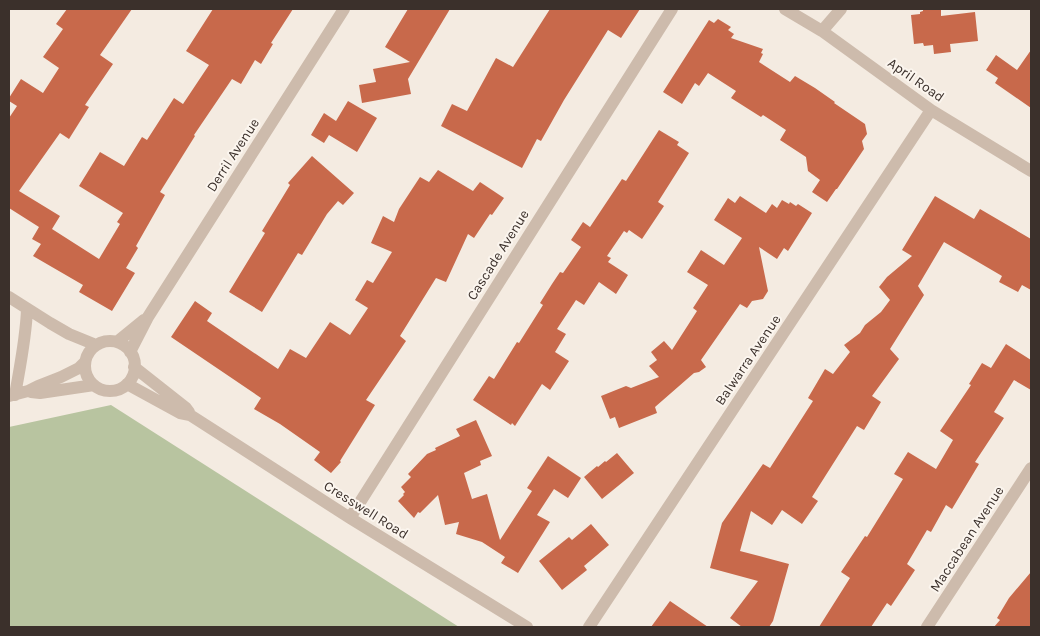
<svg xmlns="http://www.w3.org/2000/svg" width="1040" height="636" font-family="Karla,sans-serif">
<rect width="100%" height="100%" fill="#f4ebe1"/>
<!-- green -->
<path fill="#b8c4a0" d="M111,405l348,222h-450v-200z"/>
<!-- building -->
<path fill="#c8694b" d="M67,9h65l-32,46 13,9 -28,41 4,2 -20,32 -9,-6 -41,58 41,25 -8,13 47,30 21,-35 -3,-2 6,-9 -44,-27 21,-34 24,14 18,-29 5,3 27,-42 9,6 26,-39 -23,-14 27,-42h80l-22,34 2,1 -12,20 -6,-4 -14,24 -9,-5 -38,56 1,1 -35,56 5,3 -29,51 2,2 -12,20 9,5 -23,38 -33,-19 4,-7 -50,-29 8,-12 -9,-5 7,-12 -30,-19v-90l8,-12 -8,-5v-3l12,-19 22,14 16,-25 -16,-11 20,-28 -7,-5z
M408,9h42l-42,70 3,15 -49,9 -3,-18 17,-3 -3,-13 37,-7 -25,-15z
M550,9h90l-19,29 -13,-8 -44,70 -23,41 -4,-2 -15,29 -81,-42 11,-22 15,7 29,-53 17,9z
M923,9h18v7l34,-4 3,29 -28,3 1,8 -17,2 -1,-9 -9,1 -1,-3 -9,1 -3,-29 9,-1v-2l3,-1z
M718,19l13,8 -3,3 6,4 -3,4 32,11 -2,4 2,1 -4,8 31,20 5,-6 20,12 20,14 -1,1 31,21 2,10 -5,7 2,8 -27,40h-1l-9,13 -15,-10 8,-12 -12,-9 -2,-14 -26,-17 6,-10 -23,-15 -2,2 -30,-19 5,-7 -28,-18 -9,13 -4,-3 -13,21 -19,-12 46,-72 5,3z
M1031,50v58l-36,-25 3,-5 -12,-8 10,-15 21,15z
M348,101l29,17 -20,34 -28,-17 -5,8 -13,-8 13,-22 12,8z
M659,130l20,12 -2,3 12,8 -31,49 6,4 -22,33 -13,-9 -2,3 -3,-2 -17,25 4,2 -3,4 20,13 -12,19 -17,-12 -15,23 -8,-5 -19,29 9,5 -11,18 14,9 -19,29 -8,-6 -27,42 -3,-3 -1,2 -38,-25 16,-24 5,3 23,-37 2,1 24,-38 -3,-2 12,-19 8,-12 3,1 18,-26 -10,-7 12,-18 7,5 32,-48 4,2z
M312,156l42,37 -11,12 -5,-4 -11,13 -25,41 -4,-2 -36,59 -33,-20 36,-59 -3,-2 28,-46 -2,-2z
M438,170l35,21 7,-9 24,16 -12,17 -2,-1 -16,24 -6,-4 -22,48 -10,-4 -36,58 6,5 -40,59 9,5 -35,56 1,1 -10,11 -17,-13 6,-8 -40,-28 -26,-15 7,-11 -90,-61 24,-36 17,12 -5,8 71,48 12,-20 16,9 24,-36 20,13 18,-27 -13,-8 12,-20 6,3 19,-31 -21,-9 12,-27 11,6 5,-13 21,-32 9,5z
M740,196l26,17 6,-9 5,4 5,-8 7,4 1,-2 6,4 2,-2 14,9 -24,38 -4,-3 -7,11 -18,-12 9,44 -5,8 -11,2 -5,7 -7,-4 -39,56 5,7 -7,5 -5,1 -39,34 2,6 -38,15 -4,-11 -5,2 -9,-23 25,-10 5,2 28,-11 -10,-11 8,-6 -6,-8 13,-11 8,9 25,-39 -4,-3 15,-23 -21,-13 14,-22 23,15 18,-27 -28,-18 14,-22 7,5z
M935,196l39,23 6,-10 51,30v51l-9,-5 -4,7 -19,-10 3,-6 -58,-34 -26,44 6,9 -34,54 9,10 -27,37 9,6 -17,28 -7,-4 -45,71 6,4 -16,23 -20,-14 -10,15 -21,-14 -11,40 49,13 -16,57 -4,6h-27l-12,-9 28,-37 -48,-13 12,-45 41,-59 7,4 43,-67 -5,-3 17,-29 8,5 17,-22 -6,-7 16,-12 5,-8 16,-13 9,-12 -11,-13 8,-10 25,-21 -10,-6z
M1006,344l25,16v30l-17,-10 -20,32 10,6 -29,44 4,2 -27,45 -6,-4 -15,27 -4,-2 -20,34 8,6 -24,36 -4,-3 -16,24h-52l31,-49 -9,-6 24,-36 2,1 36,-58 -9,-5 14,-22 28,17 17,-29 -13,-9 31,-46 -2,-1 13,-21 9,5z
M476,420l16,36 -12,5 1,4 -17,8 8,26 15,-5 13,46 32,-49 -5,-3 21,-32 33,22 -13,20 -14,-9 -17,26 13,7 -32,51 -17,-10 4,-6 -23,-15 -26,-8 3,-12 -14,3 -7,-30 -18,18 -2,-1 -4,6 -16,-17 6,-6 -1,-1 2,-2 -4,-5 10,-10 -3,-3 19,-20 9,-4 -1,-2 25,-12 -4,-7z
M617,453l17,20 -32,26 -18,-22 13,-11 1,1 7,-6 1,1z
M591,524l18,21 -25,21 3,4 -25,20 -23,-29 30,-24 3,3z
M1031,572v55h-37l6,-7 -3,-2 12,-20z
M670,601l38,26h-57z"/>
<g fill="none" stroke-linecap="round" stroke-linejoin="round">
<!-- street -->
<path stroke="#cdbbac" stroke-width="12" d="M785,9l37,22 109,79 100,61
M822,31l19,-22
M9,297l41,26 19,11 27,11
M85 366a25 25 0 1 1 50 0a25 25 0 1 1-50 0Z
M117,342l27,-22
M130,352l18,-35 196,-308
M134,367l52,41 3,4
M127,384l53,29 10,2 160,103 177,109
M31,392l9,1 54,-8
M15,395c5,-29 11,-57 12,-86
M9,396l19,-5 10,-5 23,-9 18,-9 6,-6
M350,518l322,-509
M589,627l342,-517
M927,627l104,-159"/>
</g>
<g text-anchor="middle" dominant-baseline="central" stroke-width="4" stroke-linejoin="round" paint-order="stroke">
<!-- street labels -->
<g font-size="14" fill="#3b302b" stroke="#fbf5ee">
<text transform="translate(916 80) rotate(35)">April Road</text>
<text transform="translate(233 155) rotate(-57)">Derril Avenue</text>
<text transform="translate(498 255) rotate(-58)">Cascade Avenue</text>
<text transform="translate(748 360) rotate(-56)">Balwarra Avenue</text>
<text transform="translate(366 510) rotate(32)">Cresswell Road</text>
<text transform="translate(967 539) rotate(-57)">Maccabean Avenue</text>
</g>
</g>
<!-- border -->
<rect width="1040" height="636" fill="none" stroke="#3b302b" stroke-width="20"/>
</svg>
